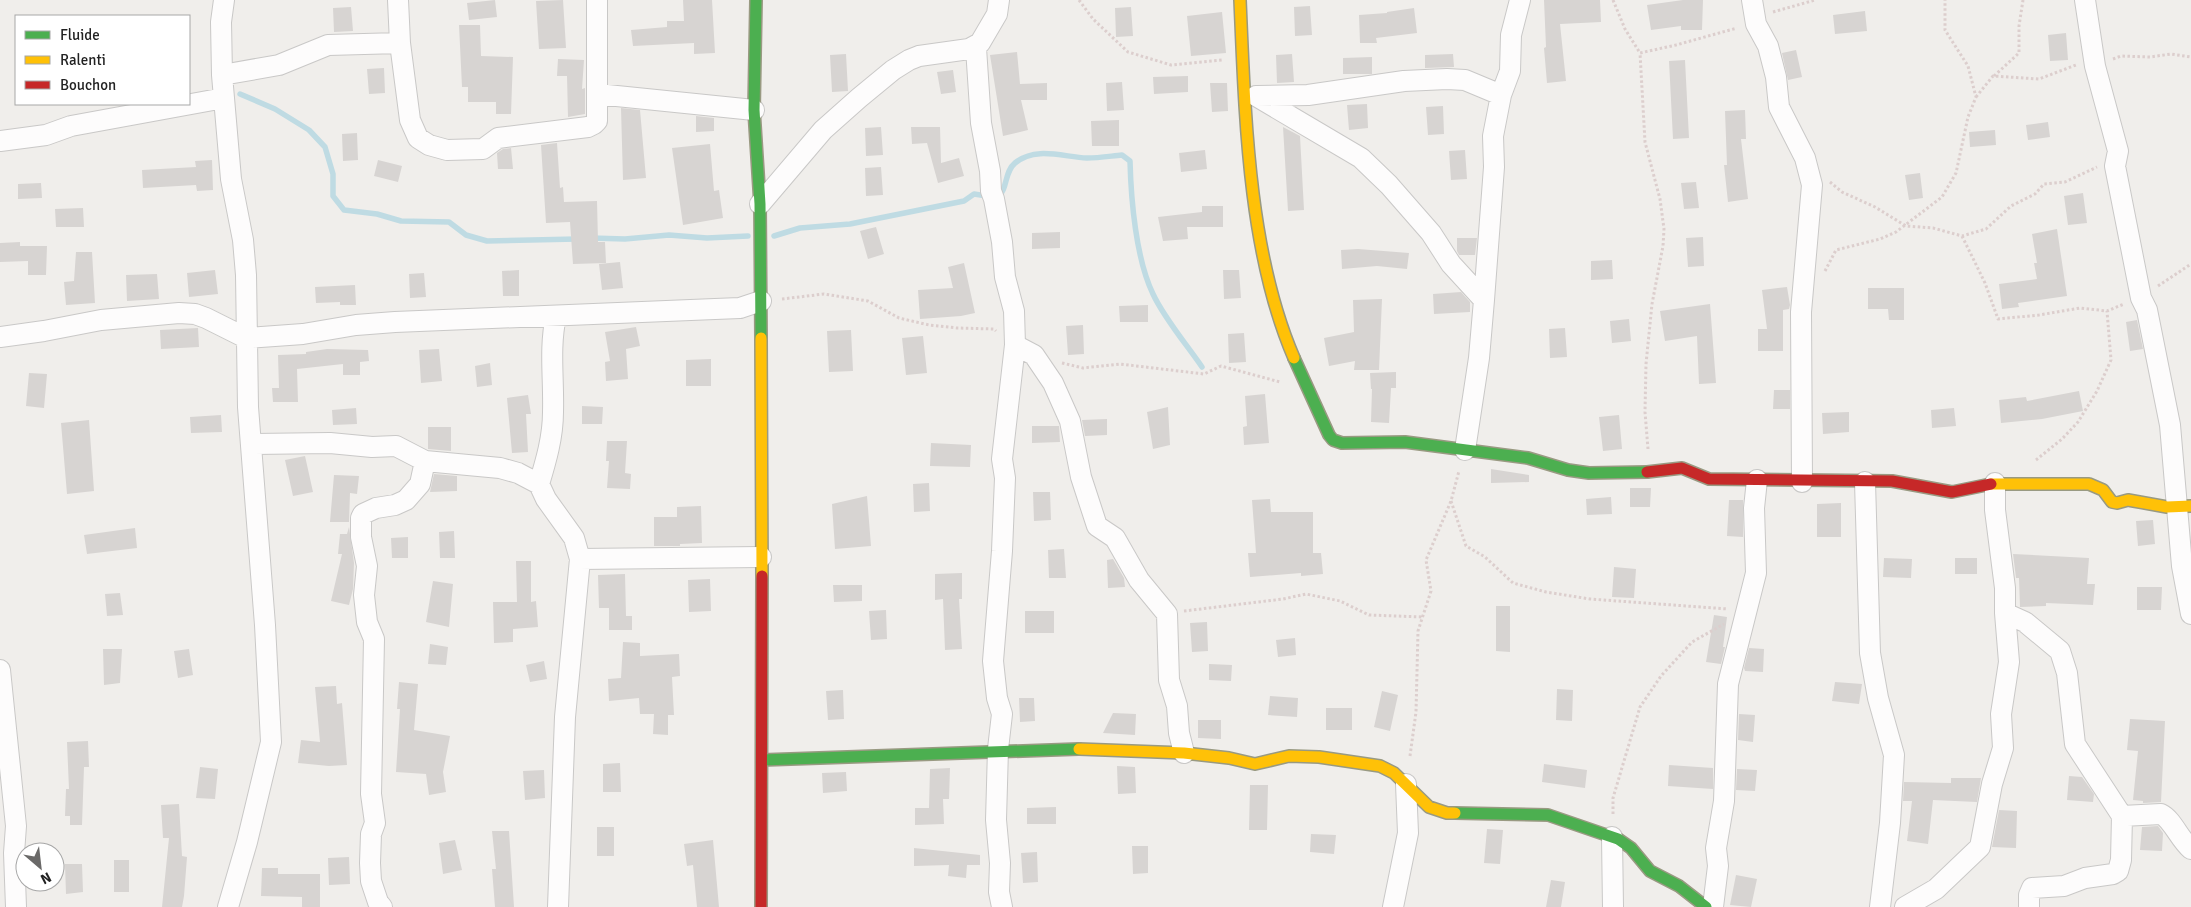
<svg xmlns="http://www.w3.org/2000/svg" width="2191" height="907" font-family="Signika,sans-serif">
<rect width="100%" height="100%" fill="#f0eeeb"/>
<g fill="none" stroke-linecap="round" stroke-linejoin="round">
<!-- stream -->
<path stroke="#bfdbe3" stroke-width="5.5" d="M240,94l35,15 34,21 16,17 8,27v22l11,14 33,4 24,7 48,1 17,13 21,6 90,-2
M998,197c10,-8 6,-25 17,-34 21,-17 48,-6 72,-5 12,0 24,-2 35,-3l8,6c1,39 6,98 23,133 11,24 34,51 49,73
M774,236l26,-8 50,-4 114,-23 10,-7 13,2
M591,238l34,1 44,-4 38,3 41,-2"/>
</g>
<!-- building -->
<path fill="#d7d4d2" d="M495,0l2,17 -28,3 -2,-17z
M563,0l3,48 -27,1 -3,-48z
M683,0h29l3,53 -21,1v-11l-61,3 -2,-16 36,-3v-6h17z
M1544,0h56l1,22 -41,2 6,57 -19,2 -3,-35 2,-1z
M1683,0h20l-1,30h-21v-4l-30,4 -4,-25z
M1310,6l2,29 -17,1 -1,-29z
M351,7l2,24 -19,1 -1,-24z
M1131,7l2,29 -17,1 -1,-29z
M1414,8l3,25 -41,5 1,5h-17l-1,-28 28,-2v-1z
M1865,11l2,20 -32,3 -2,-19z
M1222,12l4,41 -35,3 -4,-40z
M459,25h21l1,31 32,1 -2,57h-15v-12h-28v-15h-6z
M2066,33l2,27 -18,1 -2,-26z
M1796,50l6,27 -14,3 -6,-27z
M1017,52l3,32 27,-1v17h-26l7,30 -25,6 -13,-81z
M846,54l2,37 -16,1 -2,-37z
M1292,54l2,28 -17,1 -1,-28z
M1453,54l1,13 -29,1v-13z
M1372,57v17h-29v-16z
M558,59l26,1 -2,29 3,-1v26l-17,3 -1,-41h-10z
M1685,60l4,78 -16,1 -4,-78z
M384,68l1,25 -16,1 -2,-25z
M953,70l3,22 -15,2 -4,-22z
M1188,76v16l-34,2 -1,-17z
M1122,82l2,28 -17,1 -1,-28z
M1210,83h17l1,28 -16,1z
M1367,104l1,24 -19,2 -2,-25z
M1443,106l1,28 -16,1 -2,-28z
M621,108l19,2 6,68 -23,2z
M1745,110l1,29h-5l7,60 -20,3 -4,-37h3l-2,-54z
M696,116l18,2v13l-18,1z
M1119,120v26h-27l-1,-25z
M2048,122l2,15 -22,3 -2,-15z
M881,127l2,28 -17,1 -1,-28z
M911,127h29l1,36 18,-5 5,18 -26,7 -11,-40 -15,1z
M1283,127l17,9 4,74 -16,1z
M1995,130l1,15 -26,2 -1,-15z
M357,133l1,27 -15,1 -1,-27z
M557,143l3,45 3,-1 1,15 33,-1 1,41h7l1,21 -33,1 -3,-42 -24,1 -5,-78z
M710,144l4,47 5,-1 4,28 -40,7 -11,-77z
M511,148l2,21h-15l-1,-16 6,-4z
M1205,150l2,19 -26,3 -2,-19z
M1465,150l2,29 -16,1 -2,-29z
M212,160l1,30 -16,1 -1,-6 -53,3 -1,-18 54,-3 -1,-6z
M378,160l24,6 -4,16 -24,-6z
M881,167l2,28 -17,1 -1,-28z
M1920,173l3,25 -14,2 -4,-25z
M1696,182l3,26 -15,1 -3,-26z
M41,183l1,15 -24,1v-15z
M2083,193l4,30 -19,2 -4,-29z
M1202,206h21v21h-36l1,12 -25,2 -5,-24 44,-5z
M83,208l1,19h-28l-1,-18z
M876,227l8,27 -16,5 -8,-28z
M2057,229l10,67 -49,7 1,4 -17,2 -3,-25 38,-5 -3,-16h3l-5,-29z
M1060,232v16l-28,1v-16z
M1703,237l1,29 -16,1 -2,-29z
M1457,238h20l-2,17h-16l-2,-4z
M20,242v4h27l-1,29h-18v-14l-28,1v-19z
M1358,249l51,4 -2,16 -30,-3 -35,3 -1,-19z
M76,252h16l3,51 -29,2 -2,-23 10,-1z
M1612,260l1,19 -22,1v-19z
M620,262l3,26 -21,2 -3,-26z
M964,263l11,50 -14,3 -41,3 -2,-29 35,-2 -5,-21z
M215,270l3,24 -29,3 -2,-24z
M519,270v26h-16l-1,-25z
M1223,270h16l2,28 -17,1z
M424,273l2,24 -16,1 -1,-24z
M157,274l2,25 -32,2 -1,-26z
M355,285l1,20h-16v-3l-24,1 -1,-16z
M1787,287l3,18 -1,4 -6,1v41h-25v-22h9l-5,-39z
M1868,288h36v32h-15l-1,-11h-20z
M1461,292l9,10v10l-36,2 -1,-20z
M1382,299l-3,71h-25l1,-9 -26,5 -5,-28 30,-6 -1,-32z
M1710,304l6,79 -17,1 -2,-48 -32,5 -5,-30z
M1148,305v17h-28l-1,-16z
M1629,319l2,22 -19,2 -2,-22z
M2137,320l6,29 -13,2 -4,-29z
M1083,325l1,29 -16,1 -2,-29z
M636,327l4,19 -14,3 2,30 -22,2 -1,-19 5,-1 -5,-29z
M198,328l1,19 -38,2 -1,-19z
M1565,328l2,29 -17,1 -1,-29z
M851,330l2,41 -24,1 -2,-41z
M1244,333l2,29 -17,1 -1,-29z
M923,336l4,37 -21,2 -4,-37z
M327,349l41,1 1,11 -9,1v13h-17v-11l-46,5 1,33h-25l-1,-14h7l-1,-33 28,-1v-2z
M439,349l3,32 -21,2 -2,-33z
M711,359v27h-25v-26z
M490,363l2,22 -15,2 -2,-21z
M1396,372v16h-5l-2,35 -18,-1 1,-33h-1l-1,-16z
M29,373l18,1 -3,34 -18,-2z
M1774,390h16v19h-17z
M2079,391l4,20 -41,8 -41,4 -2,-23 27,-3 1,4z
M1265,394l4,49 -25,2 -1,-18 4,-1 -2,-30z
M528,395l3,19h-5l2,38 -16,1 -5,-55z
M582,406l21,1 -1,17h-20z
M1168,407l2,38 -17,4 -6,-37z
M356,408l1,16 -24,1 -1,-15z
M1954,408l2,18 -24,2 -1,-18z
M1849,412v20l-26,2 -1,-21z
M221,415l1,17 -31,1 -1,-16z
M1619,415l3,34 -19,2 -4,-34z
M1107,419v16l-22,1 -3,-16z
M89,420l5,71 -27,3 -6,-71z
M1032,426h27l1,16 -28,1z
M428,427h23v24l-23,-2z
M607,441h20l-2,32 6,1 -1,15 -23,-1 2,-27h-3z
M931,443l40,2 -1,22 -40,-1z
M305,456l8,36 -20,4 -8,-36z
M1491,469l38,6v7l-38,1z
M434,474l23,2v15l-27,1z
M334,475l25,1 -2,18 -7,-1 -1,29h-19z
M929,483l1,28 -16,1 -1,-28z
M1630,488h21l-1,19h-20z
M1033,492h17l1,28 -17,1z
M867,496l4,50 -36,3 -3,-45z
M1611,497l1,17 -25,1 -1,-16z
M1270,499l1,13h42v41h8l2,21 -22,2v-3l-51,4 -2,-24h8l-4,-53z
M1729,500h14v37l-16,-1z
M1841,503v34h-24v-33z
M701,506l1,37 -22,1v2h-26v-29h23v-10z
M2153,520l2,24 -17,2 -2,-25z
M349,527l5,36 -1,26 -4,16 -18,-4 11,-47h-4l2,-20h7z
M135,528l2,20 -50,6 -3,-19z
M454,531l1,27h-15l-1,-26z
M408,537v21h-16l-1,-20z
M1064,549l2,29h-17l-1,-28z
M2013,554l76,4 -2,26h8l-2,21 -47,-2v3l-26,1 -1,-29h-3z
M1884,558l28,1 -1,19 -28,-1z
M1955,558h22v16h-22z
M1113,559l11,19 1,9 -17,1 -1,-28z
M516,561h15v41l5,-1 2,26 -25,2v13l-19,1 -1,-41h24z
M1614,567l22,2 -2,29 -22,-1z
M962,573v26h-3l3,50 -17,1 -2,-51 -8,1v-26z
M625,574l1,42h6v14h-23v-22h-10l-1,-33z
M710,579l1,32 -22,1 -1,-32z
M433,581l20,3 -4,43 -23,-5z
M833,585h29v16l-28,1z
M2137,587h25l-1,23h-24z
M120,593l3,22 -16,1 -2,-22z
M1496,606h14v46l-14,-1z
M886,610l1,29 -16,1 -2,-29z
M1025,611h29v22h-29z
M1714,615l13,2 -4,30h2l-4,17 -15,-2z
M1207,622l1,29 -16,1 -2,-29z
M1295,638l1,17 -18,2 -2,-17z
M623,642l17,1v13l39,-2 1,22 -8,1 2,38h-6v20l-15,-1 1,-20h-14l-1,-16 -30,3 -1,-22 13,-1z
M430,644l18,3 -2,18 -18,-1z
M1749,648l15,1 -1,23 -18,-1 -1,-3z
M103,649h19l-2,34 -16,2z
M189,649l4,26 -15,3 -4,-27z
M544,661l3,18 -17,3 -4,-17z
M1209,664l23,1 -1,16 -22,-1z
M399,682l19,2 -4,46 36,6 -7,36 3,20 -17,3 -3,-21 -30,-2 4,-63h-3z
M1835,682l27,2 -3,20 -27,-3z
M336,686l1,18 5,-1 5,62 -18,1 -31,-3 3,-23 19,2 -5,-55z
M1557,689l16,1 -1,31 -16,-1z
M843,690l1,29 -16,1 -2,-29z
M1382,691l16,4 -8,36 -16,-4z
M1270,696l28,2 -1,19 -29,-2z
M1019,698h15l1,23 -15,1z
M1326,708h26v22h-26z
M1113,713l23,1 -1,21 -32,-2z
M1739,714l16,1 -2,27 -15,-2z
M2130,719l35,2 -4,81 -18,1v-2l-10,-1 5,-49 -11,-1z
M1198,720h23v19l-23,-1z
M88,741l1,26h-5l-2,58h-12v-9h-5l1,-27h3l-2,-47z
M620,763l1,29h-18v-28z
M1544,764l43,6 -2,18 -43,-6z
M1669,765l44,3v21l-45,-3z
M1117,766l18,1 1,26 -18,1z
M200,767l18,2 -3,30 -19,-1z
M950,768l-1,31h-6l1,25 -29,1v-17h14l1,-39z
M1737,769l20,1 -2,21 -19,-1z
M544,770l1,28 -20,2 -2,-29z
M846,772l1,19 -24,2 -1,-20z
M2069,776l13,1 12,17 -1,8 -26,-2z
M1951,778h30l-4,24 -44,-2 -5,44 -21,-3 5,-40h-9l1,-19 47,1z
M1250,785h18l-1,45h-18z
M179,804l3,52 5,1 -3,39 -2,11h-20l7,-69h-6l-2,-33z
M1056,807v17h-29v-16z
M1999,810l18,1 -1,37 -24,-1z
M2158,826l5,7 -1,18 -22,-1 2,-23z
M597,827h17v29h-17z
M1487,829l16,1 -3,34 -16,-1z
M492,831h17l5,76h-19l-3,-38h4z
M1311,834l25,1 -2,19 -24,-2z
M455,840l7,30 -19,4 -4,-31z
M713,840l6,67h-22l-4,-42 -6,1 -3,-22z
M1132,846h16v27l-15,1z
M914,848l66,7v10h-13l-1,13 -18,-2 1,-11 -35,1z
M1037,852l1,30 -15,1 -2,-30z
M349,857l1,27 -21,1 -1,-27z
M114,860h15v32h-15z
M65,864h17l1,28 -17,2z
M262,868h16v6h42v33h-18v-10l-41,-1z
M1736,875l21,4 -6,28 -21,-2z
M1551,880l14,2 -4,25h-15z"/>
<g fill="none" stroke-linecap="round" stroke-linejoin="round">
<defs>
<path id="street" d="M224,0l-3,22 1,53 9,104 12,61 3,35 2,132 17,218 6,117 -24,100 -19,65
M1752,0l4,24 12,22 8,31 3,30 26,51 7,27 -11,127 1,170
M2085,0l10,66 23,85 -3,15 26,132 6,12 23,115 12,141 9,48
M400,43l10,77 8,18 11,7 18,5 36,-1 15,-11 90,-11 6,-3 3,-3v-121
M976,48l5,75 9,48 1,20 3,8 8,43 3,35 9,34 1,34 19,10 19,28 17,38 11,56 16,49 18,12 24,42 28,34 2,66 8,26 2,27 5,20
M222,75l57,-10 49,-20 72,-2 -2,-43
M597,94l157,16
M1256,96l105,62 28,27 42,48 20,31 33,36
M1257,96l51,-1 96,-14 43,-2 18,1 36,15
M0,141l46,-6 25,-9 153,-28
M760,204l63,-74 36,-32 34,-28 16,-10 10,-4 50,-7 11,-6 17,-29 2,-14
M556,316c-7,33 -2,62 -3,96 0,25 -7,49 -14,72l7,15 28,39 6,21 -15,158 -7,190
M0,337l44,-6 57,-11 78,-7 16,1 11,4 40,20 57,-4 53,-9 39,-3 320,-13 25,-1 21,-7
M252,444l78,-1 42,4 24,-1 29,15 75,7 18,5 21,11
M1465,450l14,-92 5,-58 10,-133 -1,-31 8,-41 9,-24 1,-36 9,-35
M1865,482l5,171 8,45 16,57 -4,68 -10,84
M580,559l181,-2
M2005,613l20,9 35,29 7,22 8,71 47,72 39,-2c11,5 19,26 30,35
M0,670l16,156 -2,27 2,54
M1612,837l1,70
M382,907l-4,-5 -7,-21 -1,-18 1,-29 4,-11 -4,-29 3,-155 -7,-17 -3,-27 3,-29 -6,-29v-19l2,-4 13,-6 19,-3 11,-5 14,-16 5,-23
M1002,907l-3,-15 1,-29 -4,-43 2,-71 4,-35 -5,-16 -4,-37 9,-110 3,-73 -3,-19 13,-114
M1393,907l15,-74 -2,-49
M1713,907l5,-41 -2,-18 8,-47 4,-117 28,-111 -2,-65 3,-28
M1905,907l31,-18 44,-42 12,-63 11,-36 -2,-34 8,-52 -4,-49v-25l-10,-78v-27
M2029,907v-12l3,-7 32,-2 21,-8 28,-4 5,-3 3,-11 1,-44"/>
<path id="fast" d="M756,0l-2,110 6,94 1,134
M1294,358l35,77 4,5 9,3 63,-1 123,16 40,12 21,3 58,-1
M762,760l317,-11
M1455,813l93,2 70,24 13,9 19,23 29,15 27,21"/>
<path id="slow" d="M1240,0c5,114 8,252 54,358
M761,338l1,238
M1991,484h98l14,6 9,12 5,1 11,-3 39,7 24,-1
M1079,749l105,4 45,5 26,6 34,-8 30,1 61,9 14,7 35,34 18,6h8"/>
<path id="jam" d="M1647,472l35,-4 27,11 183,2 60,11 39,-8
M761,907l1,-331"/>
</defs>
<!-- street casing -->
<use href="#street" stroke="#c9c8c7" stroke-width="22"/>
<!-- fast casing -->
<use href="#fast" stroke="#999a82" stroke-width="14"/>
<!-- slow casing -->
<use href="#slow" stroke="#999a82" stroke-width="14"/>
<!-- jam casing -->
<use href="#jam" stroke="#999a82" stroke-width="14"/>
<!-- path -->
<path stroke="#dccecd" stroke-width="3" stroke-dasharray="2.5 2.5" stroke-linecap="butt" d="M1079,0l14,19 35,33 43,13 51,-5
M1613,0l12,29 15,24
M1773,12l42,-12
M2113,59l8,-3 29,1 21,-3 20,3
M1994,76l25,-23v-27l4,-26
M1976,97l17,-21 46,3 37,-14
M1830,182l12,10 33,15 31,19 27,2 29,8 24,-7 25,-23 24,-12 9,-10 21,-2 32,-15
M1962,236l23,47 13,36 41,-4 41,-7 27,3 17,-7
M1825,271l11,-21 44,-11 16,-7 46,-35 14,-24 12,-56 8,-20 -8,-31 -23,-36v-30
M2158,286l33,-22
M782,299l42,-5 44,7 31,17 30,7 28,3 37,1 2,2
M1062,363l21,5 37,-4 84,10 17,-8 59,16
M1648,449l-3,-37 1,-48 6,-60 11,-58 1,-17 -4,-30 -15,-57 -5,-89 36,-8 61,-17
M2036,460l26,-21 16,-17 19,-31 14,-31 -4,-49
M1451,501l15,45 19,11 28,26 33,9 44,7 138,10
M1184,611l99,-12 23,-5 34,7 29,14 54,2
M1410,756l6,-44 2,-81 13,-40 -5,-31 25,-59 8,-30
M1613,814v-16l27,-91 21,-31 31,-34 32,-18"/>
<!-- street -->
<use href="#street" stroke="#fdfcfc" stroke-width="20"/>
<!-- fast -->
<use href="#fast" stroke="#4caf50" stroke-width="11"/>
<!-- slow -->
<use href="#slow" stroke="#ffc107" stroke-width="11"/>
<!-- jam -->
<use href="#jam" stroke="#c62828" stroke-width="11"/>
</g>
<!-- legend -->
<rect x="15" y="15" width="175" height="90" fill="#ffffff" stroke="#a7a7a7"/>
<rect x="25" y="31" width="25" height="8" fill="#4caf50" stroke="#a7a7a7"/>
<text x="60" y="40" font-size="15" fill="#222222">Fluide</text>
<rect x="25" y="56" width="25" height="8" fill="#ffc107" stroke="#a7a7a7"/>
<text x="60" y="65" font-size="15" fill="#222222">Ralenti</text>
<rect x="25" y="81" width="25" height="8" fill="#c62828" stroke="#a7a7a7"/>
<text x="60" y="90" font-size="15" fill="#222222">Bouchon</text>
<!-- north arrow -->
<g transform="translate(40 867) rotate(152)"><circle r="24" fill="#ffffff" stroke="#a7a7a7"/>
<path d="M0-4L9 19L0 12L-9 19Z" fill="#6a6968"/>
<text y="-8" font-size="14" font-weight="bold" text-anchor="middle" fill="#222222">N</text>
</g>
</svg>
